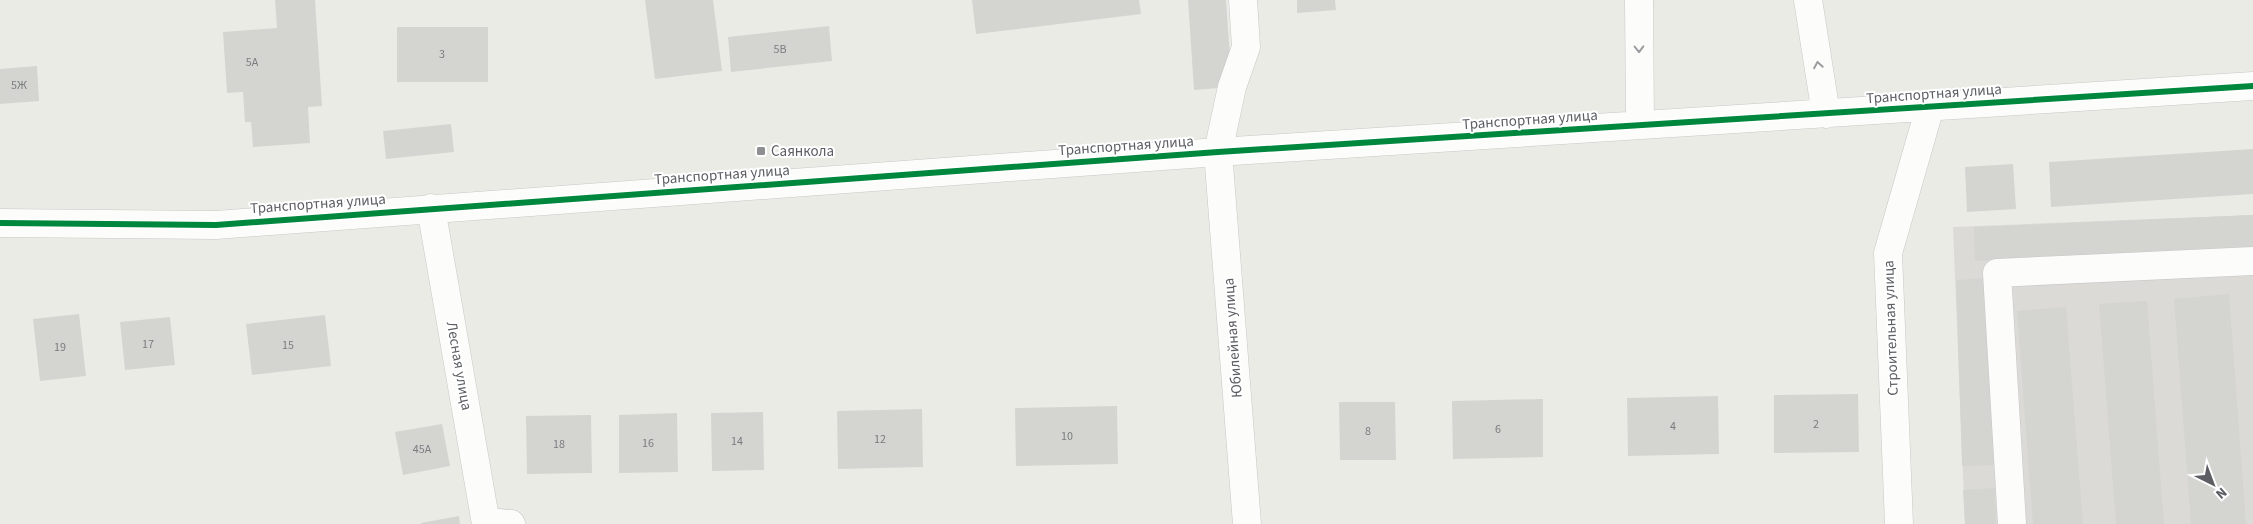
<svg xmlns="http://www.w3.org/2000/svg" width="2253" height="524" font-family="'Source Sans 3',sans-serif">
<rect width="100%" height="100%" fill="#ebebe6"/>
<!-- industrial -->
<path fill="#dbdad6" d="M2253,215v309h-288l-12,-297z"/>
<!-- building -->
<path fill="#d4d4d1" d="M275,0h40l7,106 -14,1 2,36 -57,4 -2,-25h-6l-2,-30 -16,1 -4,-61 54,-4z
M645,0h68l9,71 -67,8z
M972,0h167l2,14 -165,20z
M1188,0h38l6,87 -38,3z
M1297,0h38l1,10 -39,3z
M829,26l3,35 -101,11 -3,-35z
M397,27h91v55h-91z
M37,66l2,35 -39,3v-35z
M451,124l3,28 -68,7 -3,-28z
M2253,149v45l-202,13 -2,-45z
M2013,164l3,45 -49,3 -2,-45z
M2253,215v33l-278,13 -1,-34z
M1985,278l9,187 -32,1 -6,-186z
M2229,294l17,230h-55l-17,-225z
M2147,301l17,223h-48l-17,-220z
M2066,307l17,217h-50l-16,-213z
M79,314l7,62 -46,5 -7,-62z
M325,315l6,51 -79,9 -6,-51z
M170,317l5,48 -50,5 -5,-48z
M1858,394l1,58 -85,1v-58z
M1718,396l1,58 -91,2 -1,-58z
M1543,399v58l-90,2 -1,-58z
M1339,402h56l1,58h-56z
M1117,406l1,58 -102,2 -1,-58z
M922,409l1,58 -85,2 -1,-58z
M763,412l1,58 -52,1 -1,-58z
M677,413l1,59 -59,1v-58z
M591,415l1,58 -65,1 -1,-58z
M442,424l8,42 -47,9 -8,-43z
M1995,488l1,36h-31l-2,-34z
M459,516l1,8h-39v-1z"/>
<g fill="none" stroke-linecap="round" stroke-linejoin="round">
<defs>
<path id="minor" d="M1243,0l3,47 -14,40 -14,65 29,372
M1639,0l1,125
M1808,0l18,114
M431,208l55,316
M0,223l216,2 1002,-73 1035,-66
M486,522l25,2
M1899,524l-11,-271 42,-146
M2012,524l-15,-251 256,-12"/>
</defs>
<!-- minor casing -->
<use href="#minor" stroke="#c7c7c7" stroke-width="29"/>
<!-- minor -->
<use href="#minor" stroke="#fcfcfb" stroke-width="28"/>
<defs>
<path id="cycleway" d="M0,223l216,2 1002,-73 1035,-66"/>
</defs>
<!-- cycleway casing -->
<use href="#cycleway" stroke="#fff" stroke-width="9"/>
<!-- cycleway -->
<use href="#cycleway" stroke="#00873e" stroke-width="6"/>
</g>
<!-- one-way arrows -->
<defs><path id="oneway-chevron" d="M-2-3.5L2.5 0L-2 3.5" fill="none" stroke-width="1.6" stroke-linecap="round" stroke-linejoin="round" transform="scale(1.25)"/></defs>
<g stroke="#9c9da0">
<use href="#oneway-chevron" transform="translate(1639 49) rotate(89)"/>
<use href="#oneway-chevron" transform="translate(1818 65) rotate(-99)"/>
</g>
<!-- markers -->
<rect fill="#8e8f91" stroke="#fff" stroke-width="2" x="756" y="146" width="10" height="10" rx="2.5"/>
<g text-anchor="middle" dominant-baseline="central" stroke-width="4" stroke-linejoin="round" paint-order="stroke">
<!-- number labels -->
<g font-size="12" fill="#7a7c7f">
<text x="780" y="49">5В</text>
<text x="442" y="54">3</text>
<text x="252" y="62">5А</text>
<text x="19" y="85">5Ж</text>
<text x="148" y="344">17</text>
<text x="288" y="345">15</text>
<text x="60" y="347">19</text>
<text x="1816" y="424">2</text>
<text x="1673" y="426">4</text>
<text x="1498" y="429">6</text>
<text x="1368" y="431">8</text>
<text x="1067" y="436">10</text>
<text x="880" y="439">12</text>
<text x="737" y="441">14</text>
<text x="648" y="443">16</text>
<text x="559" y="444">18</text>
<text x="422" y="449">45А</text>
</g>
<!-- street labels -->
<g font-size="15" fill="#5c5e63" stroke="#fff">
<text transform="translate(1934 94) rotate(-4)">Транспортная улица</text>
<text transform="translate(1530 120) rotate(-4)">Транспортная улица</text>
<text transform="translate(1126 146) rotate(-4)">Транспортная улица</text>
<text transform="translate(722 175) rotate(-4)">Транспортная улица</text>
<text transform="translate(318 204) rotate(-4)">Транспортная улица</text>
<text transform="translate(1891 328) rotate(-92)">Строительная улица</text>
<text transform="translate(1233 338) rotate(-94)">Юбилейная улица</text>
<text transform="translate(459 366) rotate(80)">Лесная улица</text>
</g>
<!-- poi labels -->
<g font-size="15" fill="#5c5e63" stroke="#fff" text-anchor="start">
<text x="771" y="151">Саянкола</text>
</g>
</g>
<!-- north arrow -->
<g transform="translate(2213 484) rotate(138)" stroke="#ffffff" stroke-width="4" paint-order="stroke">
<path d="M0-4L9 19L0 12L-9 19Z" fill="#5c5e63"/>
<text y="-8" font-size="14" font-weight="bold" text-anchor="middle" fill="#5c5e63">N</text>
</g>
</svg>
